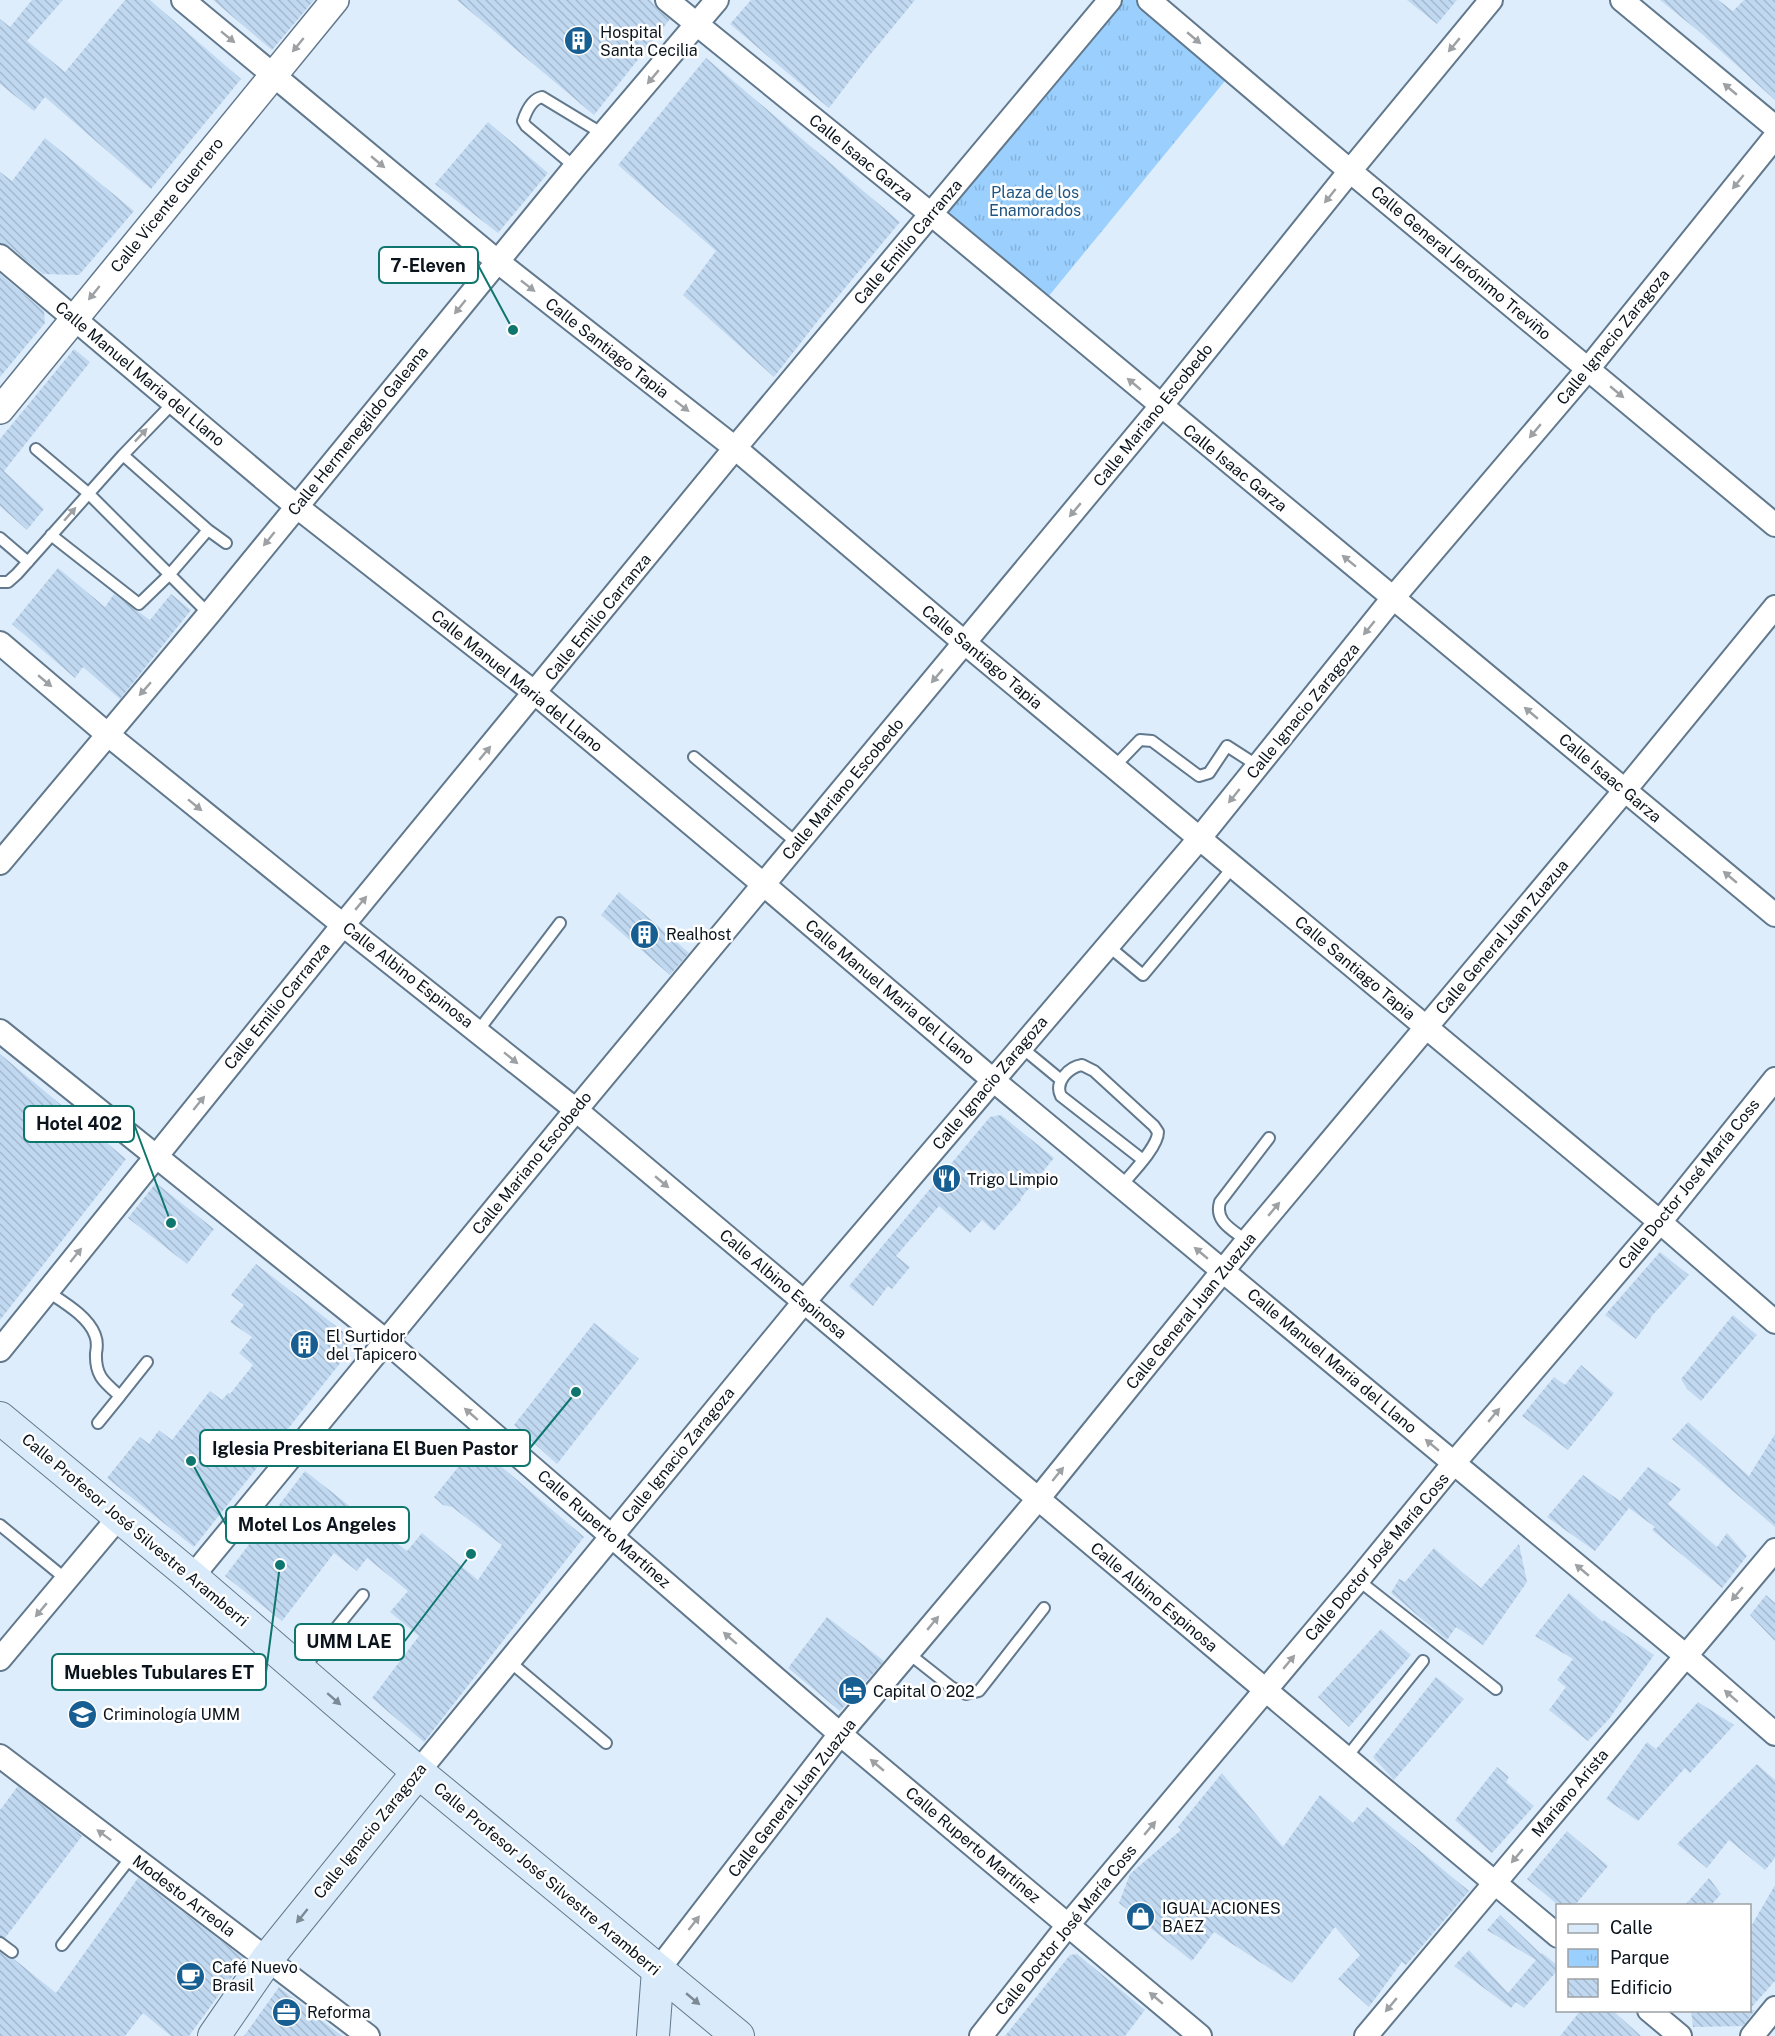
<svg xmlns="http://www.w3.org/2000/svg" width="1775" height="2036" font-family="'Public Sans',sans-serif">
<defs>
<pattern id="park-tufts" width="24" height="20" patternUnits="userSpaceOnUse" patternTransform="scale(1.5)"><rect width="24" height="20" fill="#9acffe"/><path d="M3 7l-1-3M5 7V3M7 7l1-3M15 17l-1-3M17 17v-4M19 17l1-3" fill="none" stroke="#83b1d9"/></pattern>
<pattern id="building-back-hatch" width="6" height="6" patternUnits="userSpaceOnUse" patternTransform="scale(1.5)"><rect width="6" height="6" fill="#c0d9f1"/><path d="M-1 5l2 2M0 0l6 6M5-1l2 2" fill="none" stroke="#a4b9ce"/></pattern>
</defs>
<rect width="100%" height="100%" fill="#deedfb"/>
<!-- park -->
<path fill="url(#park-tufts)" d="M1110,0h39l84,71 -194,237 -108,-94z"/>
<!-- building -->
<path fill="url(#building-back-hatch)" d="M32,0h31l-36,41 38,31 60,-72h25l91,79 -90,110 -106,-92 -11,14 -34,-27v-65l10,8z
M213,0h101l-42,50z
M457,0h193l8,10 12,9 -76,96z
M751,0h164l-50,61 -36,47 -99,-84z
M1407,0h50l-20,24z
M1660,0h58l15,11 11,-11h31v100l-73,-66z
M706,58l194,164 -80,96 -46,59 -91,-82 33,-44 -98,-86z
M488,122l60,51 -50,60 -63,-49z
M45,138l89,73 -55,64 -36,-1 -34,-28 -9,-3v-71l12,9z
M0,274l44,37 1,12 -45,54z
M74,349l16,13 -86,109 40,38 -17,21 -27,-24v-67z
M58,568l47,39 9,-13 36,26 21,-26 20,16 -71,89 -37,-32 -8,11 -63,-54z
M619,892l70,61 -19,22 -69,-60z
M0,1054l126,105 -126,161z
M1001,1115l53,43 -34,41 1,1 -27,31 -12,-11 -12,13 -31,-27 -43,50 14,11 -18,22 -4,-3 -15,20 -24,-20 141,-169z
M156,1183l58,46 -27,35 -59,-46z
M1660,1252l29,23 -39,43 1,1 -15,20 -31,-24z
M256,1264l94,73 -1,15 -155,195 -87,-69 33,-41 9,7 10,-14 13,10 38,-49 12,9 6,-7 2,1 23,-29 -14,-12 13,-16 -22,-15 14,-17 -13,-10z
M1733,1315l24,20 -56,66 -14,-12 -6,-10z
M594,1323l45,36 -82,105 -43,-39z
M1581,1365l33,28 -46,57 -46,-34 32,-39 11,8z
M1688,1422l61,54 26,-42v93l-103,-88z
M476,1445l108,92 -160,205 -52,-44 47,-62 -29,-24 18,-21 -41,-33 -10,13 -23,-18 -52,68 -57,-45 80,-105 102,80 15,-18 56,47 24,-35 -50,-38 -9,-2 -9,-8z
M1648,1467l33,22 -13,15 49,43 10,-14 20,23 -25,32 -70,-58 3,-3 -26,-19 -34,43 -48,-34 36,-42 37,26z
M1519,1544l8,38 -44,63 -27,-18 -9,13 -56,-47 8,-14 6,3 29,-34 47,40z
M1569,1593l34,29 1,-2 50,35 -45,64 -21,22 -39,-31 17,-23 -9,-7 16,-21 -38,-23z
M1766,1595l9,8v38l-25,-26z
M827,1617l57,44 -44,50 -52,-43z
M1381,1629l30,26 -62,72 -31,-30z
M1436,1677l28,22 -70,81 -21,-23z
M1698,1702l36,23 -44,48 -5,-5 -47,53 -32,-22 41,-57 9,7z
M1757,1764l18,16v78l-10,12 -36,-30 -22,28 -30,-24z
M1497,1767l12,10 -3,5 28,24 -42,47 -37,-33z
M1222,1773l61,74 37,-52 33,28 14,-16 102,84 -63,74 -4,-3 -33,45 -31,-28 22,-24 -25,-28 -43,56 -78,-51 -22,29 -73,-58 11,-29 51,-44 -3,-3z
M18,1786l64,50 -77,102 -5,-2v-126z
M1567,1831l41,35 -33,39h-17l-31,-26z
M138,1878l107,81 -56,77h-18l-28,-23 -18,23h-125v-84l8,6 6,1 42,34z
M1709,1878l12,16 -10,11h-26z
M1775,1885v96l-26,29v-80z
M1500,1915l41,39 1,-1 15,12v6l-33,37 -8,-6 -5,6 -57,-42 15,-16 39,43 28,-33 -49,-30z
M1077,1954l68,56 -20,26h-120l65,-81z
M279,1987l63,49h-98z
M1581,2010h31l29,26h-81z
M1691,2010h64l-12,16 -50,1z"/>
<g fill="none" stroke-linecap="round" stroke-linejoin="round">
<defs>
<path id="service" d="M575,167l-49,-41 -3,-5c3,-9 9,-22 19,-24l61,37
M36,449l52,44 121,121
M208,530l18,13
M51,535l88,69 31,-30 38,-44 -85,-75
M0,538l28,24
M0,582h8l9,-8 106,-119 51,-53
M694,757l103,86
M1114,767l26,-27 12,1 47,35 10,-3 18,-27 31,20
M1107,945l36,30 90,-108
M478,1031l82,-108
M1021,1047l40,33
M1121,1186c10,-12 37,-39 37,-54l-4,-6 -60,-55 -12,-6c-13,2 -28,17 -21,31l82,64
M1247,1241c-14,-11 -33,-19 -27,-39l49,-64
M47,1291c16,11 41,25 48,44 2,5 2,13 1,18 -1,23 8,29 24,43l27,-34
M98,1423l22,-27
M0,1525l67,55
M1358,1580l138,109
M908,1653l43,34 15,7 13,-3 65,-83
M509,1661l97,82
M302,1670l61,-75
M1346,1758l77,-97
M0,1943l12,9
M62,1945l70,-89"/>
<path id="minor" d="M183,0l314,261 238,187 230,195 695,579 115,100
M667,0l264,214 844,701
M1149,0l201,171 425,354
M1622,0l153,127
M0,256l296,250 239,187 228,191 230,196 693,576 89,78
M0,643l107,91 236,191 233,185 982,826
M0,863l209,-249 366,-447 142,-167
M0,1031l386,310 454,393 360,302
M0,1350l343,-425 392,-477 375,-448
M192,1577l384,-467 585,-704 189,-235 141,-171
M0,1659l119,-142
M0,1756l368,280
M418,1772l386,-470 395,-463 194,-241 195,-229 187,-232
M658,1970l182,-236 198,-235 209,-258 378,-451 150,-183
M1649,2010l31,26
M981,2036l87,-111 290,-345 96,-117 206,-241 115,-143
M1366,2036l409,-486
M1752,2036l23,-28"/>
<path id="tertiary" d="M0,410l335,-410"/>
<path id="secondary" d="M0,1418l192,159 226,195 320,264
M214,2036l53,-77 151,-187
M653,2036l5,-66"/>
</defs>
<!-- service casing -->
<use href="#service" stroke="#61788d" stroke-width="14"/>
<!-- minor casing -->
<use href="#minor" stroke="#61788d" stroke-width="26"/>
<!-- tertiary casing -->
<use href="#tertiary" stroke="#61788d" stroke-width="30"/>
<!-- secondary casing -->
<use href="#secondary" stroke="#61788d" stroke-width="34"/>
<!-- service -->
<use href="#service" stroke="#fff" stroke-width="10"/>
<!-- minor -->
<use href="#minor" stroke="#fff" stroke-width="22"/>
<!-- tertiary -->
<use href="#tertiary" stroke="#fff" stroke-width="27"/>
<!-- secondary -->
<use href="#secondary" stroke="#d9ebfa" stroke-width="32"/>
</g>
<!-- one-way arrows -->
<defs><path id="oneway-solid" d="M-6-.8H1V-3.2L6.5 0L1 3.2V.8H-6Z" transform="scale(1.5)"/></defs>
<g fill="#9da1a4">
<use href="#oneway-solid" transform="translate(228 37) rotate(39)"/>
<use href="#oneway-solid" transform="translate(1194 38) rotate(40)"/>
<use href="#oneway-solid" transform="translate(298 45) rotate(129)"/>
<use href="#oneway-solid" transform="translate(1454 45) rotate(130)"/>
<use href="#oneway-solid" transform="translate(653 77) rotate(130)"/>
<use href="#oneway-solid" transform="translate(1730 89) rotate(-140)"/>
<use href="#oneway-solid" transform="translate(378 162) rotate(40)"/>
<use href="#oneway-solid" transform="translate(1738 182) rotate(129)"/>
<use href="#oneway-solid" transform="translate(1330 196) rotate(129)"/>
<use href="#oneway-solid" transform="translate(528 286) rotate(38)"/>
<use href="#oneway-solid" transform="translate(94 293) rotate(129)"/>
<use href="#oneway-solid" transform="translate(460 307) rotate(129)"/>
<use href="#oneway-solid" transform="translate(1134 384) rotate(-140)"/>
<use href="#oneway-solid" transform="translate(1617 392) rotate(40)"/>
<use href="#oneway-solid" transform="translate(682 406) rotate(38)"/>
<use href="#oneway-solid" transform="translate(1535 431) rotate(130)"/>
<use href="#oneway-solid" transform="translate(141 435) rotate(-47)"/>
<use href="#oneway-solid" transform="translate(1075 510) rotate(130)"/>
<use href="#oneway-solid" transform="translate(70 514) rotate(-49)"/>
<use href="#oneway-solid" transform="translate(269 539) rotate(129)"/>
<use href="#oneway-solid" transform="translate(1349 561) rotate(-141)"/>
<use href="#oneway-solid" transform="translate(1369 628) rotate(129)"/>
<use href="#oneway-solid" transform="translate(937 676) rotate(130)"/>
<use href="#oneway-solid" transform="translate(45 681) rotate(40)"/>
<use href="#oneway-solid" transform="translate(145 689) rotate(131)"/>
<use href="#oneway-solid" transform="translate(1531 713) rotate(-140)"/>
<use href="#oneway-solid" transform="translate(485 753) rotate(-50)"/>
<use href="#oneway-solid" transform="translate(1234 796) rotate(129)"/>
<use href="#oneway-solid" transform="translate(195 805) rotate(39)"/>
<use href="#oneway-solid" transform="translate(1730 877) rotate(-140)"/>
<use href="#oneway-solid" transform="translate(361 903) rotate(-50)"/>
<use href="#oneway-solid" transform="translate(511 1058) rotate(39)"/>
<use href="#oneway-solid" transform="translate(199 1103) rotate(-51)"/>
<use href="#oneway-solid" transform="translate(662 1182) rotate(40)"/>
<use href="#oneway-solid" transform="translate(1274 1209) rotate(-50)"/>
<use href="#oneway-solid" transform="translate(1201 1253) rotate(-140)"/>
<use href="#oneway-solid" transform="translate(76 1255) rotate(-51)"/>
<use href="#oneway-solid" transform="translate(471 1414) rotate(-139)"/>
<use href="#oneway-solid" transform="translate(1494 1415) rotate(-50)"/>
<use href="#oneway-solid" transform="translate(1432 1445) rotate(-140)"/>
<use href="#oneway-solid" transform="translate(1058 1474) rotate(-51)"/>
<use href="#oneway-solid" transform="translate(1582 1570) rotate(-140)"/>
<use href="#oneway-solid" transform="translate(1737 1594) rotate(130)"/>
<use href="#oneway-solid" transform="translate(41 1610) rotate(130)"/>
<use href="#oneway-solid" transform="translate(933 1623) rotate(-50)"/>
<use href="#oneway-solid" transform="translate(730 1638) rotate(-139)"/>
<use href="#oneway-solid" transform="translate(1289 1662) rotate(-50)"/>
<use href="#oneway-solid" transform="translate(1731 1696) rotate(-139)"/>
<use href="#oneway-solid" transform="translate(877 1765) rotate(-140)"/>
<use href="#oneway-solid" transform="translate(1150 1828) rotate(-50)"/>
<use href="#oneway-solid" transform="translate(104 1835) rotate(-143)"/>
<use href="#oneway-solid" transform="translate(1517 1856) rotate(130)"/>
<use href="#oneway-solid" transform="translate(694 1923) rotate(-52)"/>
<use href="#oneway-solid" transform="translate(1156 1998) rotate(-140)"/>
<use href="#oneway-solid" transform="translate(1391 2005) rotate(130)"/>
</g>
<g fill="#7c8a96">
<use href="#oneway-solid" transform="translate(334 1699) rotate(41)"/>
<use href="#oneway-solid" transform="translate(302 1916) rotate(129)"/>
<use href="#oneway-solid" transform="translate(693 1999) rotate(40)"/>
</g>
<!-- icons -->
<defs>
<symbol id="building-disc" viewBox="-11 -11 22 22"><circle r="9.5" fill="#175e92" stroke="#fff"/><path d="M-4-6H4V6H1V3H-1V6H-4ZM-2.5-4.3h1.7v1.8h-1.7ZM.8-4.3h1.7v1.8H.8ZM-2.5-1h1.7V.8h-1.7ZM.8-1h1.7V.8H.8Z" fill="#fff"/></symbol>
<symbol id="restaurant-disc" viewBox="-11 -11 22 22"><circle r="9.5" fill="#175e92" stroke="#fff"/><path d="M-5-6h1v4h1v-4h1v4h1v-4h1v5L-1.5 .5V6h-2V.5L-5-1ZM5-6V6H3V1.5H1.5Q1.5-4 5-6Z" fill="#fff"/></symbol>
<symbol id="hotel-disc" viewBox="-11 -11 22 22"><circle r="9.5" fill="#175e92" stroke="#fff"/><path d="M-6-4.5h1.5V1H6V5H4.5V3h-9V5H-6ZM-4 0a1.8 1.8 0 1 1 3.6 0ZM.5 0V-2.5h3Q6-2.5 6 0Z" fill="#fff"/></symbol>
<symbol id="university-disc" viewBox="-11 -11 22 22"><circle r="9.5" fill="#175e92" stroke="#fff"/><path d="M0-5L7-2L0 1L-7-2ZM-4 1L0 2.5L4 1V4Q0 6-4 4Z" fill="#fff"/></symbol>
<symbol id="shop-disc" viewBox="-11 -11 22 22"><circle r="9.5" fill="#175e92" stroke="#fff"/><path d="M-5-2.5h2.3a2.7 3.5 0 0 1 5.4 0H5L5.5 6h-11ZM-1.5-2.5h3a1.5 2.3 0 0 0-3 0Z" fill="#fff"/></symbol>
<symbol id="cafe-disc" viewBox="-11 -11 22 22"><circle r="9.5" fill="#175e92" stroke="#fff"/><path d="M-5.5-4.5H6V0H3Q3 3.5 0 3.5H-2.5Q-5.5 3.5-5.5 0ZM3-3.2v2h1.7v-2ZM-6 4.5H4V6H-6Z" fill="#fff"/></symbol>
<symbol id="office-disc" viewBox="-11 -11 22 22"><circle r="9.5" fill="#175e92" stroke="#fff"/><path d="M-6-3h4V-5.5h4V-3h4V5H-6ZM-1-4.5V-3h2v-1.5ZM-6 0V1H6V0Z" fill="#fff"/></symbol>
</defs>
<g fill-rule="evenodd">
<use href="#building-disc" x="562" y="24" width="33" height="33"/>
<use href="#building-disc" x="628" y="918" width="33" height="33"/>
<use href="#restaurant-disc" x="930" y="1162" width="33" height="33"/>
<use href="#building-disc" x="288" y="1328" width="33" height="33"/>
<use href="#hotel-disc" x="836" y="1674" width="33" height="33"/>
<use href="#university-disc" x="66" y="1698" width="33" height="33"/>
<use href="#shop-disc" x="1124" y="1900" width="33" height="33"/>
<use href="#cafe-disc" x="174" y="1960" width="33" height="33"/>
<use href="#office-disc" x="270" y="1996" width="33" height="33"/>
</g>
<g text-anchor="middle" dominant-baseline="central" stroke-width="5" stroke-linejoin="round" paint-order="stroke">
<!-- poi labels -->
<g font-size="16" fill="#0b141c" stroke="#fff" text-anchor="start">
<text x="600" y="32">Hospital<tspan x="600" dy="18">Santa Cecilia</tspan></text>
<text x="666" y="934">Realhost</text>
<text x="967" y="1179">Trigo Limpio</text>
<text x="326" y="1336">El Surtidor<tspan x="326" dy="18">del Tapicero</tspan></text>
<text x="873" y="1691">Capital O 202</text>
<text x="103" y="1714">Criminología UMM</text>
<text x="1162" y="1908">IGUALACIONES<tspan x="1162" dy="18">BAEZ</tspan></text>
<text x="212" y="1967">Café Nuevo<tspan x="212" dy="18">Brasil</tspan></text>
<text x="307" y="2012">Reforma</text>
</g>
<!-- street labels -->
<g font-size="16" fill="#0b141c" stroke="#fff">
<text transform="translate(861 158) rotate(39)">Calle Isaac Garza</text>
<text transform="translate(167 205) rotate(-51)">Calle Vicente Guerrero</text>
<text transform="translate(908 242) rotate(-50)">Calle Emilio Carranza</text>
<text transform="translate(1461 263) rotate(40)">Calle General Jerónimo Treviño</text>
<text transform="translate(1613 337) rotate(-51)">Calle Ignacio Zaragoza</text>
<text transform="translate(607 348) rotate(38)">Calle Santiago Tapia</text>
<text transform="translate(140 374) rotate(40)">Calle Manuel Maria del Llano</text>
<text transform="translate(1153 415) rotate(-51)">Calle Mariano Escobedo</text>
<text transform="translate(358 431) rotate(-51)">Calle Hermenegildo Galeana</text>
<text transform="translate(1235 468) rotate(39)">Calle Isaac Garza</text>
<text transform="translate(598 617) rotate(-51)">Calle Emilio Carranza</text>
<text transform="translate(982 657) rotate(40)">Calle Santiago Tapia</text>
<text transform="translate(517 681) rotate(39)">Calle Manuel Maria del Llano</text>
<text transform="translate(1303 711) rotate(-51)">Calle Ignacio Zaragoza</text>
<text transform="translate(1610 778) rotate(40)">Calle Isaac Garza</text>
<text transform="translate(843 789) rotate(-50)">Calle Mariano Escobedo</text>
<text transform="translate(1502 937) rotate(-50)">Calle General Juan Zuazua</text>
<text transform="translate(1355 968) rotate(40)">Calle Santiago Tapia</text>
<text transform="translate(408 975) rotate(38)">Calle Albino Espinosa</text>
<text transform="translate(890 992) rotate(40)">Calle Manuel Maria del Llano</text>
<text transform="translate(277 1006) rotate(-51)">Calle Emilio Carranza</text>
<text transform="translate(990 1083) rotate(-50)">Calle Ignacio Zaragoza</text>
<text transform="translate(532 1163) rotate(-51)">Calle Mariano Escobedo</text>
<text transform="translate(1689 1184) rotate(-51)">Calle Doctor José María Coss</text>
<text transform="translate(783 1284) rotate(40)">Calle Albino Espinosa</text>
<text transform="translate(1191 1311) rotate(-51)">Calle General Juan Zuazua</text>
<text transform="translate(1332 1361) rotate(40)">Calle Manuel Maria del Llano</text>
<text transform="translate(678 1455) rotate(-51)">Calle Ignacio Zaragoza</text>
<text transform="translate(604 1529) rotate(41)">Calle Ruperto Martínez</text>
<text transform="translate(135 1530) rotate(40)">Calle Profesor José Silvestre Aramberri</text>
<text transform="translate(1377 1557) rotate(-50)">Calle Doctor José María Coss</text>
<text transform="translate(1154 1597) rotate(40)">Calle Albino Espinosa</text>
<text transform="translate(1570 1793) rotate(-50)">Mariano Arista</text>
<text transform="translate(792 1798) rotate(-52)">Calle General Juan Zuazua</text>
<text transform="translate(370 1831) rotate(-51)">Calle Ignacio Zaragoza</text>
<text transform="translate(973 1845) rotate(40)">Calle Ruperto Martínez</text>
<text transform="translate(547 1879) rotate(40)">Calle Profesor José Silvestre Aramberri</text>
<text transform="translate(184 1896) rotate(37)">Modesto Arreola</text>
<text transform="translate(1066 1930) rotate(-51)">Calle Doctor José María Coss</text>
</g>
<!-- park labels -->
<g font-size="16" fill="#1f5580" stroke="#fff">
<text x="1035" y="192">Plaza de los<tspan x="1035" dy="18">Enamorados</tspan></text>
</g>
</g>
<!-- callouts -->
<path fill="none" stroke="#0f766e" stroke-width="2" d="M513 330L478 265M171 1223L134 1124M576 1392L530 1448M191 1461L226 1525M471 1554L404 1642M280 1565L266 1672"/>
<g fill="#0f766e" stroke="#fff" stroke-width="2">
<circle cx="513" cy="330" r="6"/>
<circle cx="171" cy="1223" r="6"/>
<circle cx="576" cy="1392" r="6"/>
<circle cx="191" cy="1461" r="6"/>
<circle cx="471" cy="1554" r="6"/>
<circle cx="280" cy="1565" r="6"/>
</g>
<g fill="#fff" stroke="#0f766e" stroke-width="2">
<rect x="379" y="247" width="99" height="36" rx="6"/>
<rect x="24" y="1106" width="110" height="36" rx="6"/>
<rect x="200" y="1430" width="330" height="36" rx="6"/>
<rect x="226" y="1507" width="183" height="36" rx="6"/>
<rect x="295" y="1624" width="109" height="36" rx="6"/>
<rect x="52" y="1654" width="214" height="36" rx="6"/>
</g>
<g font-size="18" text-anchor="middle" font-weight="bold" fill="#0b141c">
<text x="428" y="272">7-Eleven</text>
<text x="79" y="1130">Hotel 402</text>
<text x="365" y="1455">Iglesia Presbiteriana El Buen Pastor</text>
<text x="317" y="1531">Motel Los Angeles</text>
<text x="349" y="1648">UMM LAE</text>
<text x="159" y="1679">Muebles Tubulares ET</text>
</g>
<!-- legend -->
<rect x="1556" y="1904" width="195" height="108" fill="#ffffff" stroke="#9da1a4" stroke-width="1.5"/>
<rect x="1568" y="1924" width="30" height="9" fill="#d9ebfa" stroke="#9da1a4" stroke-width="1.5"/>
<text x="1610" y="1934" font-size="18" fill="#0b141c">Calle</text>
<rect x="1568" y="1949" width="30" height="18" fill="url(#park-tufts)" stroke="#9da1a4" stroke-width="1.5"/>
<text x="1610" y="1964" font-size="18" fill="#0b141c">Parque</text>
<rect x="1568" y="1979" width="30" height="18" fill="url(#building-back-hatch)" stroke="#9da1a4" stroke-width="1.5"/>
<text x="1610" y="1994" font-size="18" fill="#0b141c">Edificio</text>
</svg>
